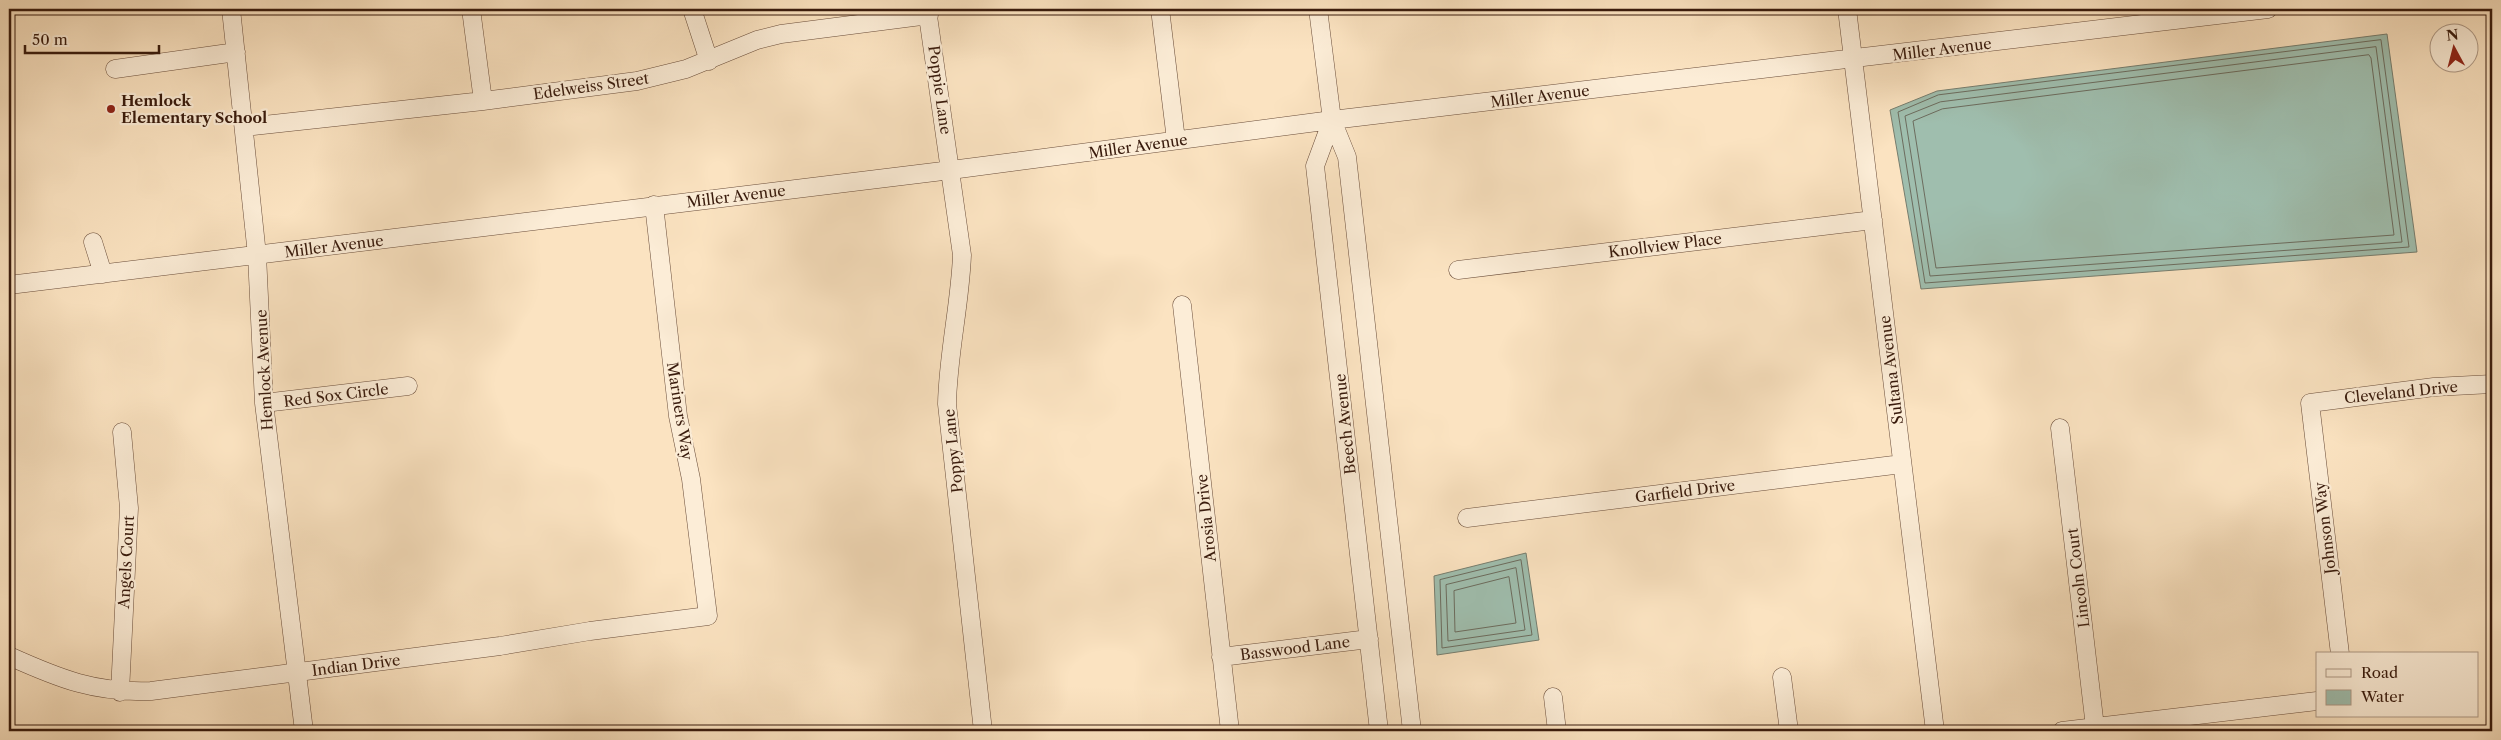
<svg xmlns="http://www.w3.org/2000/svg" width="2501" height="740" font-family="'Libre Caslon Text',serif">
<rect width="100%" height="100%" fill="#fbe3c1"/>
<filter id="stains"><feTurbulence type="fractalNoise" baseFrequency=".004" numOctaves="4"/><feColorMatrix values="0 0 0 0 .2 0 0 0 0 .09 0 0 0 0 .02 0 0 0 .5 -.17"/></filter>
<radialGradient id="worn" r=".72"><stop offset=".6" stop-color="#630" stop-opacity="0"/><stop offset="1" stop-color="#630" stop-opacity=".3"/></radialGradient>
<!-- water -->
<path fill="#9fbeae" stroke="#767d6e" d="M2387,34l30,218 -496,37 -31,-179 47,-19z
M1526,553l13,87 -102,15 -3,-79z"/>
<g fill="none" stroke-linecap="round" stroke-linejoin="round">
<!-- shore -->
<path stroke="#6c6c5e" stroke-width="1" d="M2381,40l28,207 -484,36 -27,-171 40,-17z
M2376,47l26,195 -472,34 -25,-160 35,-14z
M2369,55l2,3 23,177 -458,33 -23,-147 29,-12z
M1521,560l11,75 -90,13 -2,-68z
M1516,568l9,62 -77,11 -2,-56z
M1509,577l7,46 -61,9 -1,-41z"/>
<defs>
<path id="minor" d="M231,9l26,246 7,148 40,328
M471,9l12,92
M692,9l17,52
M927,9l35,246c-2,50 -14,99 -15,149l36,327
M1160,9l16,131
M1318,9l14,111 15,37 65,574
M1847,9l88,722
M115,69l121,-17
M1332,120l-17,46 64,565
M245,127l238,-26 154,-20 49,-12 71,-29 24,-6 148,-19
M93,242l10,32
M1458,270l415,-50
M9,285l942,-115 381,-50 936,-111
M1182,305l48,426
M264,403l144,-17
M2060,428l35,299
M1467,518l435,-54
M2340,654l-30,-251 124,-16 58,-3
M9,656c51,23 86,37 142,35l349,-45 90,-15 118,-15 -17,-137 -13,-63 -24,-211
M1221,657l148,-18
M1782,677l7,54
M120,692l9,-184 -7,-76
M1553,697l4,34
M2062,731l255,-30"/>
</defs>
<!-- minor casing -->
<use href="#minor" stroke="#6a4d3a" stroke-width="19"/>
<!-- minor -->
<use href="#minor" stroke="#fcedd7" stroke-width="18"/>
</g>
<!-- markers -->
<circle fill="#8f2418" stroke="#fcedd7" stroke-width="2" cx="111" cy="109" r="5"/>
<g text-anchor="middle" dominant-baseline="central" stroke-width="4.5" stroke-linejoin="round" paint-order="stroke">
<!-- street labels -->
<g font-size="15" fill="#391b0d" stroke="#fcedd7">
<text transform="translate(1942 49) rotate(-7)">Miller Avenue</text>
<text transform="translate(591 86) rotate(-8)">Edelweiss Street</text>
<text transform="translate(940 90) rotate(82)">Poppie Lane</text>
<text transform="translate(1540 96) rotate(-7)">Miller Avenue</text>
<text transform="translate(1138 146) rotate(-8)">Miller Avenue</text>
<text transform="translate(736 196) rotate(-7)">Miller Avenue</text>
<text transform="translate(1665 245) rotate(-7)">Knollview Place</text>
<text transform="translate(334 246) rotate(-7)">Miller Avenue</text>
<text transform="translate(264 370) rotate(-93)">Hemlock Avenue</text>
<text transform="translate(1891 370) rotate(-97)">Sultana Avenue</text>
<text transform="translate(2401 392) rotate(-6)">Cleveland Drive</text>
<text transform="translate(336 395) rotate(-7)">Red Sox Circle</text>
<text transform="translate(680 411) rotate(81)">Mariners Way</text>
<text transform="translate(1345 424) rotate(-96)">Beech Avenue</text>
<text transform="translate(953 451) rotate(-96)">Poppy Lane</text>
<text transform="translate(1685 491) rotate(-7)">Garfield Drive</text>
<text transform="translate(1206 518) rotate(-96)">Arosia Drive</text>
<text transform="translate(2325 528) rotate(-97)">Johnson Way</text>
<text transform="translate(126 562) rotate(-87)">Angels Court</text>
<text transform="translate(2078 578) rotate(-97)">Lincoln Court</text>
<text transform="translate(1295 648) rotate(-7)">Basswood Lane</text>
<text transform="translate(356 665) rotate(-7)">Indian Drive</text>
</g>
<!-- poi labels -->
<g font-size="15" font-weight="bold" fill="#391b0d" stroke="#fcedd7" text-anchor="start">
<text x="121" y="100">Hemlock<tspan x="121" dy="17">Elementary School</tspan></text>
</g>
</g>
<!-- margin -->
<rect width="2501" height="740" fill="none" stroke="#fbe3c1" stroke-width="30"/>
<rect x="10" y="10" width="2481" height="720" fill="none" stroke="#391b0d" stroke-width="2.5"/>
<rect x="15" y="15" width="2471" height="710" fill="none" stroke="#391b0d"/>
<!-- legend -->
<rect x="2316" y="652" width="162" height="65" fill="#fcedd7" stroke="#ae9986"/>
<rect x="2326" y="669" width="25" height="8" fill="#fcedd7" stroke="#ae9986"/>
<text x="2361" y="678" font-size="15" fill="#391b0d">Road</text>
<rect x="2326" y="690" width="25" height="15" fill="#9fbeae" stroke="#ae9986"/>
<text x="2361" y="702" font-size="15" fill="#391b0d">Water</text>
<!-- north arrow -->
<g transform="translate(2454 48) rotate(353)"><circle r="24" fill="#fcedd7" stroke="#ae9986"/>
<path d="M0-4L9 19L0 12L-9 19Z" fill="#8f2418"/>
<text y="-8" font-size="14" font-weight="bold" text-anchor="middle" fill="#391b0d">N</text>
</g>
<!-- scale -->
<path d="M25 45v8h134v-8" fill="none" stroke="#391b0d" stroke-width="2.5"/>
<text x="32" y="45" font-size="15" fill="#391b0d" stroke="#fcedd7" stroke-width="4" paint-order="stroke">50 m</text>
<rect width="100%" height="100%" filter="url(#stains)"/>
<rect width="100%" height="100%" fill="url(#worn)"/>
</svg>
